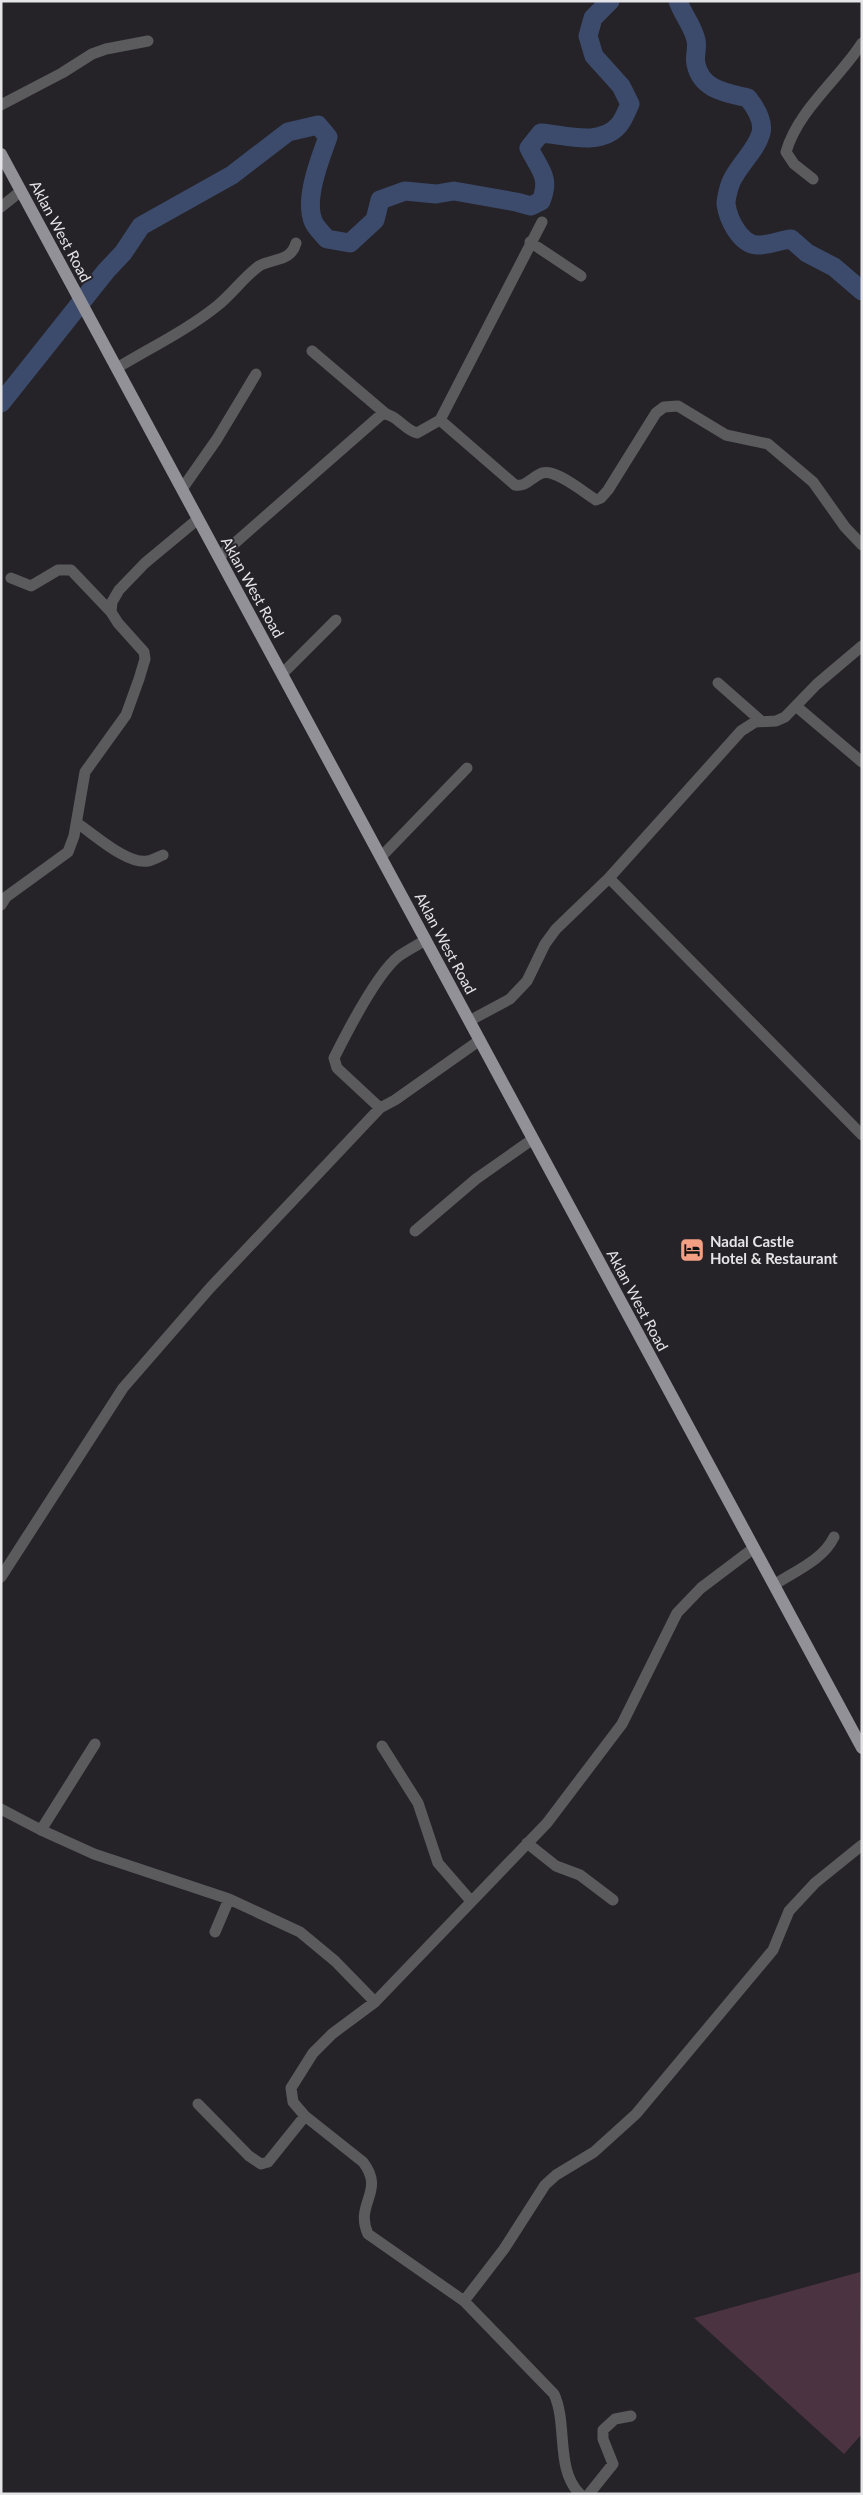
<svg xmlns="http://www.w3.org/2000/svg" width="863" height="2495" font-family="Lato,sans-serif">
<rect width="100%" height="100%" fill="#252328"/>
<!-- green -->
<path fill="#4b3342" d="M860,2272l2,162 -18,20 -150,-136z"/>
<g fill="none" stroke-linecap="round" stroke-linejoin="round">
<!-- river -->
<path stroke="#3c4b6c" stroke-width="19" d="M678,1c5,14 15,25 18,39 2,8 -2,16 0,24 5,26 31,29 52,34 7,9 16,23 13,35 -5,18 -22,31 -30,49 -2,5 -5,16 -5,22 2,15 14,40 31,41 9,1 24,-5 34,-6l16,14 27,14 28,24
M1,403l105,-132 17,-18 18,-27 91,-51 56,-43 30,-7 10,12c-8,22 -25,64 -14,86 3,6 9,11 13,16l23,4 25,-23 5,-20 25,-9 31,3 18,-3 62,11 15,4 10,-5c10,-24 -2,-32 -12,-53l12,-15c25,2 59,14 78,-8 5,-6 8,-15 11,-21l-9,-18 -27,-30 -6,-20 5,-18 17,-17"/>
<!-- minor -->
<path stroke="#5b5b5e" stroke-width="11" d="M1,105l61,-32 30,-19 14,-5 42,-8
M813,179l-19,-15 -8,-12c12,-42 53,-73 76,-109
M1,207l20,-16
M530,242l51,34
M312,351l74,63
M117,368c33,-20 70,-38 100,-62 15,-12 27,-29 42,-40 14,-8 32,-4 37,-23
M440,420l75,65c11,2 16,-7 25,-11 13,-8 43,18 56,26l5,-2 7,-8 48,-77 8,-6 14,-1 48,29 42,9 45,38 32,45 17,18
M182,489l35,-50 39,-65
M219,557l163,-143c14,-1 22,16 35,19l23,-13 102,-198
M11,578l20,8 27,-16h13l40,42
M282,674l54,-54
M718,683l43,38
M797,707l65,55
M77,823c17,11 50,42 71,38 5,-1 10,-4 15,-6
M381,857l86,-89
M609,878l253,257
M1,905l5,-8 62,-45 6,-16 11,-64 41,-57 13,-36 6,-20 -1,-7 -26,-29 -7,-11 1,-10 7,-12 26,-27 53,-44
M469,1021l41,-22 17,-18 18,-37 11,-15 53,-51 132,-147 14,-9 21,-1 9,-4 32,-33 45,-38
M380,1108l-43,-40 -3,-10c13,-26 43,-85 65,-102 9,-6 18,-11 27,-16
M415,1231l61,-52 57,-40
M1,1577l122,-189 87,-100 170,-180 15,-8 85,-60
M774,1585c21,-14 49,-25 60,-48
M382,1746l36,57 20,60 33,38
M1,1809l40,21 53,24 135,45 71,33 35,29 40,41
M41,1830l54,-86
M527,1843l29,23 24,9 33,25
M215,1932l14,-33
M198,2104l51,52 12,8 7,-2 37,-46
M464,2301l40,-52 41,-64 11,-10 38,-23 42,-38 137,-164 16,-39 26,-28 47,-38
M580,2494c-25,-24 -12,-70 -26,-100l-90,-93 -96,-67c-14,-31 18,-42 -5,-72l-58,-46 -12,-14 -2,-14 22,-35 19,-19 43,-32 172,-179 75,-99 55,-111 24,-25 53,-40
M589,2494l24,-30 -10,-25v-9l12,-11 16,-3"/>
<!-- primary -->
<path stroke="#919197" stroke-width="12" d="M1,154l861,1594"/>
</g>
<!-- icons -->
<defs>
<symbol id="hotel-square" viewBox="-11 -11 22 22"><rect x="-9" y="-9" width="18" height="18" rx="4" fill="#f39f84" stroke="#252328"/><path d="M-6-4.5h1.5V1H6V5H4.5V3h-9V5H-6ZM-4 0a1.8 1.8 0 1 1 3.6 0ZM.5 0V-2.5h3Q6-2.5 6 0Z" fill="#111"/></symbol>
</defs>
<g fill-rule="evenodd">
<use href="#hotel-square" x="678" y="1236" width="28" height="28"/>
</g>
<g text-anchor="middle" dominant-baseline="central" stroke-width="4" stroke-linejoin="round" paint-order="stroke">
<!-- street labels -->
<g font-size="15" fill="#e5e4e7" stroke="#252328">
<text transform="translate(61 231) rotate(62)">Aklan West Road</text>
<text transform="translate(253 587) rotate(61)">Aklan West Road</text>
<text transform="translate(446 943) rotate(62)">Aklan West Road</text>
<text transform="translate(638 1300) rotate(62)">Aklan West Road</text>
</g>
<!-- poi labels -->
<g font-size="15" font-weight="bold" fill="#e5e4e7" stroke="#252328" text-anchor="start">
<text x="710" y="1241">Nadal Castle<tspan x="710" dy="17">Hotel &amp; Restaurant</tspan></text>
</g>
</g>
<!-- border -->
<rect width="863" height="2495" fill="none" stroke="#e5e4e7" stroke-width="5"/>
</svg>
